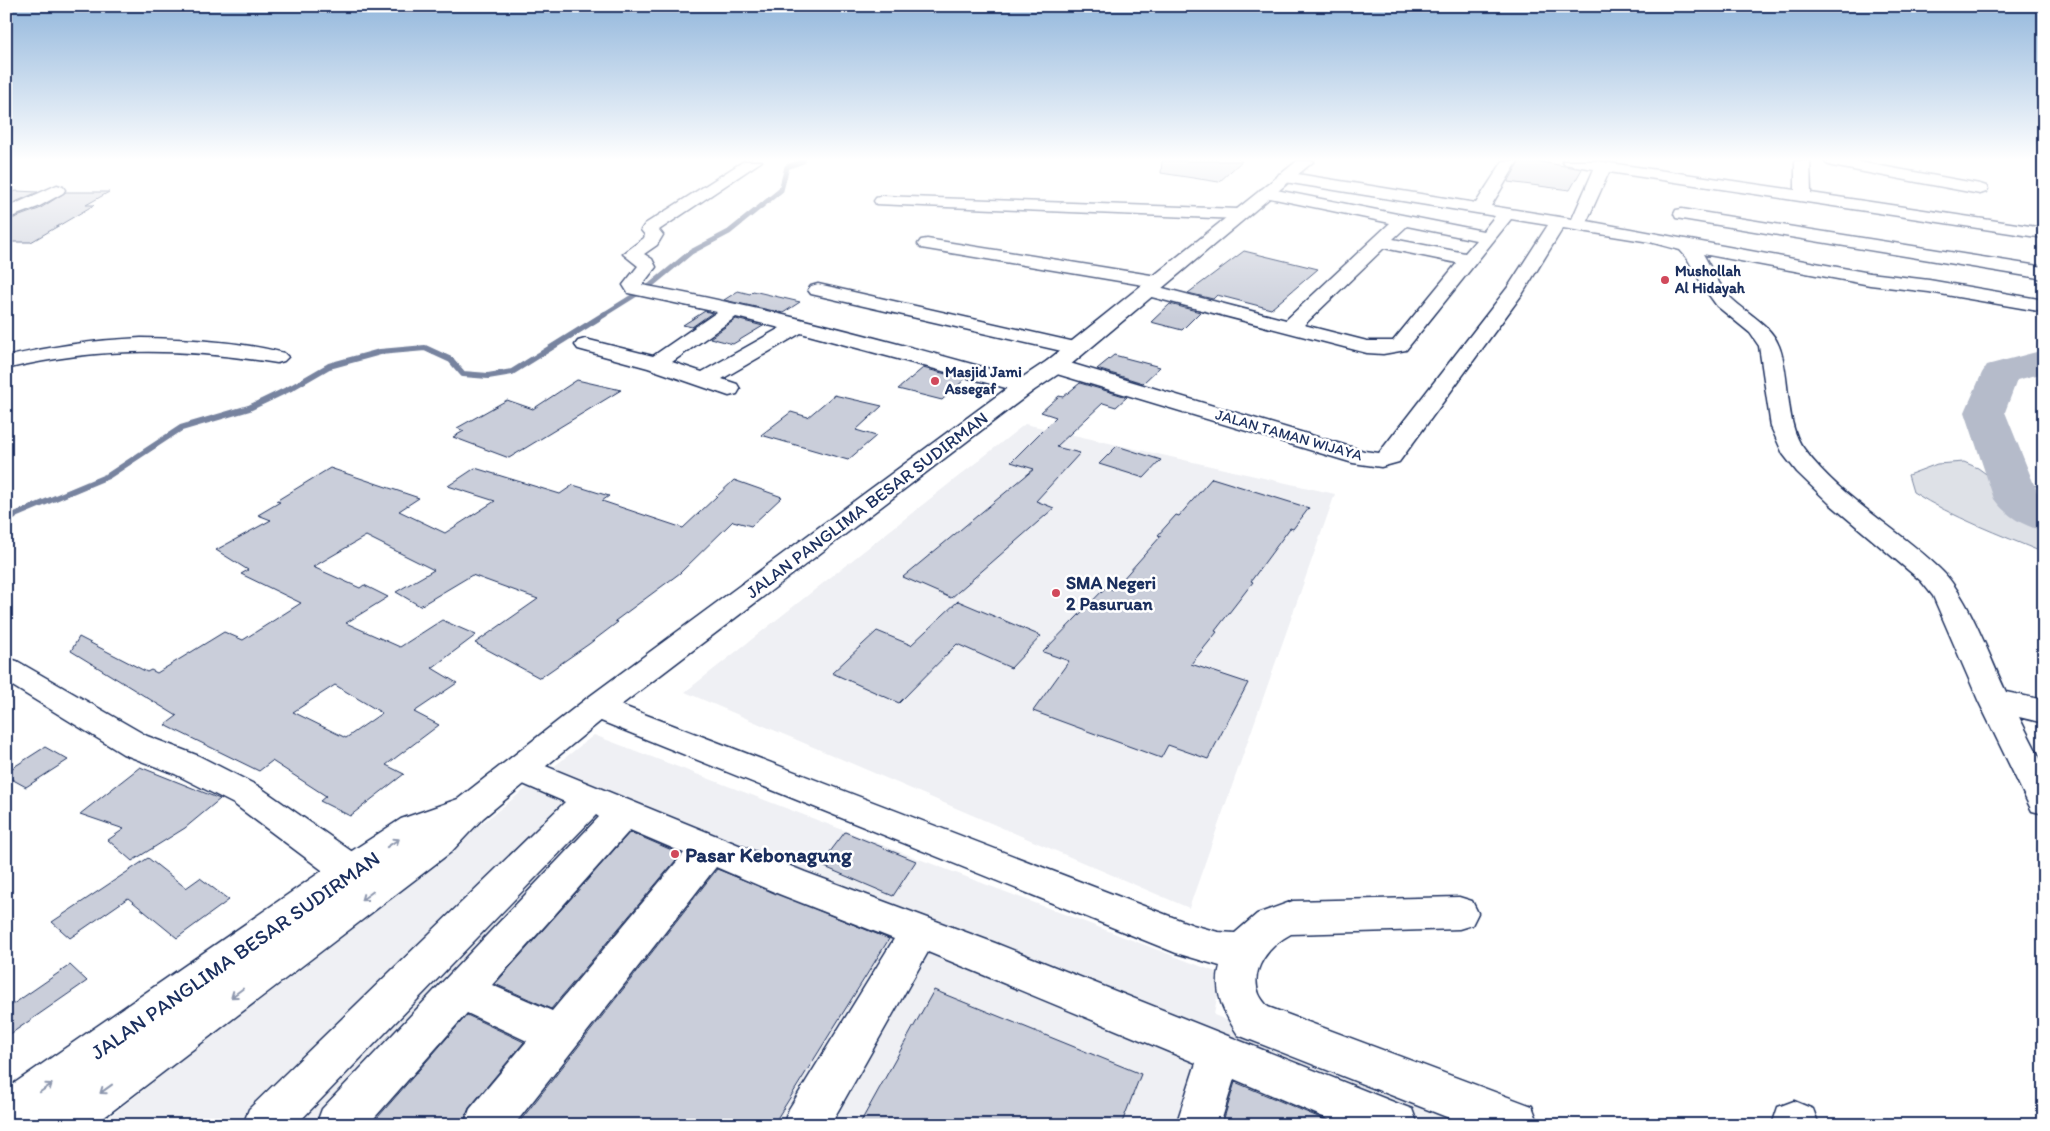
<svg xmlns="http://www.w3.org/2000/svg" width="2050" height="1131" font-family="Itim,sans-serif">
<rect width="100%" height="100%" fill="#fff"/>
<filter id="ink" filterUnits="userSpaceOnUse"><feTurbulence type="fractalNoise" baseFrequency=".02" numOctaves="2"/><feDisplacementMap in="SourceGraphic" scale="10" xChannelSelector="R" yChannelSelector="G"/><feConvolveMatrix kernelMatrix="1 2 1 2 8 2 1 2 1" color-interpolation-filters="sRGB"/></filter>
<g filter="url(#ink)">
<!-- built -->
<path fill="#eff0f4" d="M1025,424l310,70 -146,414 -504,-216z
M594,735l627,239 -7,41 275,110h-1390z"/>
<!-- green -->
<path fill="#dee1e7" stroke="#7c88a2" d="M1964,462l14,6 15,11 51,8v66c-45,-19 -90,-35 -131,-61l-5,-17 29,-11z"/>
<g fill="none" stroke-linecap="round" stroke-linejoin="round">
<!-- stream-far2 -->
<path stroke="#77839f" stroke-width="5" d="M603,315l48,-30 40,-33 38,-20 52,-42 6,-23 16,-6"/>
<!-- stream-far1 -->
<path stroke="#77839f" stroke-width="6" d="M10,517l98,-41 73,-48 68,-20 42,-20 38,-22 51,-14 45,-4 26,12 12,14 25,2 24,-4 93,-58"/>
<!-- stream -->
<path stroke="#77839f" stroke-width="8" d="M6,519l7,-3"/>
<!-- river -->
<path fill="#b5bbca" fill-rule="evenodd" d="M2044,350v23l-27,7 -12,32 32,80 7,4v35c-20,-5 -38,-15 -50,-32l-29,-87 17,-39 5,-8z"/>
</g>
<!-- building -->
<path fill="#caceda" stroke="#1b2f5e" fill-rule="evenodd" d="M1162,161h80l-23,21 -58,-9z
M1520,161h15l47,8 -12,21 -62,-8z
M16,191l22,1 -32,14v-10z
M66,192h43l-23,13h8l-63,37h-25v-21l33,-12z
M1244,251l74,18 -47,40 -54,-14 -4,4 -25,-6z
M738,291l12,3 3,-3 47,11 -17,11 -59,-13z
M1170,304l30,8 -18,18 -31,-8z
M705,311l7,2 -20,14 -9,-2z
M736,319l27,7 -30,18 -23,-6z
M1114,355l46,12 -17,16 -46,-14z
M923,368l42,11 -23,21 -44,-11z
M577,380l44,10 -112,68 -56,-21 11,-6 -7,-3 50,-28 26,9z
M1080,383l47,14 -11,10 -13,-4 -47,44 24,6 -44,48 18,7 -103,90 -48,-21 131,-108 -23,-7 45,-45 -15,-5 18,-16 4,1z
M834,395l48,11 -26,24 20,6 -28,24 -87,-25 30,-23 17,5z
M1117,446l44,14 -17,18 -45,-14z
M330,468l89,30 -20,13 46,22 50,-32 -47,-15 27,-18 85,26 13,-9 36,11 -7,5 81,27 51,-48 48,17 -31,29 -18,-5 -53,52 -65,48 3,1 -29,22 -49,34 -65,-35 63,-44 -66,-24 -52,31 -24,-14 38,-22 -68,-34 -53,31 47,21 4,-3 24,12 -42,26 54,24 42,-27 34,15 -44,33 25,15 -43,29 25,13 -53,40 18,9 -54,42 -30,-15 6,-5 -54,-35 -13,10 -94,-46 12,-9 -106,-65 8,-14 68,35 4,-2 6,3 67,-41 19,8 58,-37 -60,-29 7,-4 -32,-20 55,-30 -13,-5 22,-13 -4,-1zM335,685l47,28 -36,25 -53,-26z
M1212,478l97,30 -16,21 -3,-1 -39,53 2,1 -38,49 2,1 -26,32 57,19 -40,76 -40,-14 -7,13 -128,-47 36,-50 -26,-9 63,-65 7,3 48,-54 -3,-1 18,-20 3,1z
M958,601l83,35 -30,32 -54,-24 -58,59 -67,-30 45,-42 34,14z
M45,747l23,13 -42,27 -20,-11v-4z
M140,767l80,32 -35,29 -53,33 -24,-21 16,-11 -44,-15z
M630,832l51,22 -130,155 -56,-25z
M845,832l71,29 -23,35 -73,-31z
M148,858l38,30 14,-10 29,22 -52,38 -49,-40 -58,40 -18,-16z
M717,869l172,70 -116,186h-256z
M70,965l17,16 -81,56v-28z
M934,990l207,84 -20,51h-262z
M467,1015l57,27 -55,66 -7,17h-91z
M1235,1082l102,43h-115z"/>
<g fill="none" stroke-linecap="round" stroke-linejoin="round">
<defs>
<path id="minor" d="M744,161h18l-103,69 4,5 -6,10 -13,9 8,5 4,8 -14,18c132,24 262,60 391,96l3,5 -3,5 -8,2 -8,-2 -216,-58 -79,46 15,5 3,5 -3,5 -8,2 -81,-28 -70,-19 -3,-4 3,-4 7,-2 68,17 64,-44 -89,-19 -5,-8 15,-19 -15,-12 21,-16 1,-3 -4,-5 4,-6zM736,317l44,11 -78,44 -30,-10z
M1503,161h15l-27,45 81,13 22,-50 -30,-5 -2,-3h34l199,29v-29h15l1,32 233,35v10l-435,-66 -22,49 283,52 59,7 115,20v12l-115,-20 -59,-7 -167,-31c9,15 16,33 29,45 16,15 39,26 47,47 12,30 5,77 25,103 36,49 93,78 136,120 28,26 49,87 66,123l38,8v23l-25,-6 25,49v48l-12,-3 -5,-10 -49,-101 -45,-104 -12,-15 -91,-77 -33,-32 -14,-18 -12,-27 -12,-81 -9,-13 -33,-27 -13,-18 -17,-30 -7,-8 -30,-8 -87,-14 -40,65 -124,169 -18,5 -28,-4 -306,-92 -3,-5 3,-5 8,-1 8,1 301,90 15,2 129,-166 40,-62 -37,-6 -105,131 -23,4 -16,-1 -227,-59 -3,-4 6,-5 -222,-37 -3,-4 3,-4 6,-1 230,37 7,2 2,4 -2,4 -5,1 127,33 104,-97 -130,-27 -2,-3 2,-3 6,-2 217,43 12,-15 -210,-34 -6,-2 -2,-3 2,-3 6,-2 191,31zM1407,226l69,14 -11,13 -72,-14zM1384,248l73,15 -64,78h-26l-63,-16z
M1824,161h30l126,23 6,2 2,3 -2,3 -6,2 -148,-28 -5,-2z
M57,185l6,2 2,3 -2,3 -25,14 -32,12v-11z
M882,196l356,13 6,1 2,4 -2,4 -6,1 -362,-15 -2,-3 2,-3z
M1682,209l362,58v12l-368,-61 -2,-4 2,-4z
M818,284l257,58 7,2 3,4 -3,4 -7,2 -264,-60 -3,-4 3,-4z
M141,338c48,1 97,3 143,15l4,4 -4,4 -7,2c-93,-15 -178,-17 -271,6v-12c45,-11 89,-17 135,-19z
M6,658l11,3 130,75 52,20 59,30 106,74 5,11 -5,11 -13,4 -13,-4 -104,-78 -59,-30 -52,-20 -117,-72z
M597,696l596,229 25,7 17,1 22,-19 36,-13 166,-4 13,4 6,12 -6,12 -13,4 -168,5c-21,11 -42,35 -32,60 2,5 6,9 9,13l264,99 6,16 -1,3h-70l-229,-90c-14,-22 -25,-42 -18,-69l-44,-13 -590,-238 -5,-8 5,-8z
M521,756l284,116 190,71 401,160 16,6 6,16h-76l-108,-46 -14,46h-44l20,-62 -268,-111 -98,173h-47l6,-16 105,-170 -115,-45 -63,-27 -202,258h-50l6,-16 57,-68 -60,-28 -99,112h-52l6,-16 277,-292 -3,-2 -300,310h-53l6,-16 316,-307 -56,-24 -5,-9 5,-9zM630,830l54,23 -132,158 -60,-26z
M1794,1101l19,8 6,16h-47l6,-18z"/>
<path id="major" d="M1297,161h17l-251,210 -30,20 -425,324 -125,103 -32,34 -357,273h-59l1,-4 -5,4h-25v-36l332,-229 63,-41 57,-20 128,-100 431,-318 30,-20z"/>
</defs>
<!-- minor casing -->
<use href="#minor" stroke="#1b2f5e" stroke-width="3"/>
<!-- major casing -->
<use href="#major" stroke="#1b2f5e" stroke-width="3"/>
<!-- minor -->
<use href="#minor" fill="#fff" fill-rule="evenodd"/>
<!-- major -->
<use href="#major" fill="#fff" fill-rule="evenodd"/>
</g>
<!-- one-way arrows -->
<defs><path id="oneway-shaft" d="M-6 0H5M1.5-3L5.5 0L1.5 3" fill="none" stroke-width="1.6" stroke-linecap="round" stroke-linejoin="round" transform="scale(1.25)"/></defs>
<g stroke="#8d97ae">
<use href="#oneway-shaft" transform="translate(393 843) rotate(-34)"/>
<use href="#oneway-shaft" transform="translate(367 896) rotate(143)"/>
<use href="#oneway-shaft" transform="translate(237 993) rotate(143)"/>
<use href="#oneway-shaft" transform="translate(46 1088) rotate(-35)"/>
<use href="#oneway-shaft" transform="translate(106 1089) rotate(144)"/>
</g>
</g>
<!-- sky -->
<linearGradient id="sky" x2="0" y2="1"><stop stop-color="#93b7dc"/><stop offset="0.5" stop-color="#fff"/><stop offset="1" stop-color="#fff" stop-opacity="0"/></linearGradient>
<rect width="2050" height="319" fill="url(#sky)"/>
<!-- markers -->
<g fill="#d1495b" stroke="#fff" stroke-width="2">
<circle cx="1665" cy="280" r="5"/>
<circle cx="935" cy="381" r="5"/>
<circle cx="1056" cy="593" r="5"/>
<circle cx="675" cy="854" r="5"/>
</g>
<g text-anchor="middle" dominant-baseline="central" stroke-width="5" stroke-linejoin="round" paint-order="stroke">
<!-- far-poi labels -->
<g font-size="15" font-weight="bold" fill="#1b2f5e" stroke="#fff" text-anchor="start">
<text x="1675" y="271">Mushollah<tspan x="1675" dy="17">Al Hidayah</tspan></text>
<text x="945" y="372">Masjid Jami<tspan x="945" dy="17">Assegaf</tspan></text>
</g>
<!-- far-street labels -->
<g font-size="15" fill="#1b2f5e" stroke="#fff">
<text transform="translate(1289 435) rotate(16)">JALAN TAMAN WIJAYA</text>
</g>
<!-- street labels -->
<g font-size="18" fill="#1b2f5e" stroke="#fff">
<text transform="translate(867 505) rotate(-37)">JALAN PANGLIMA BESAR SUDIRMAN</text>
</g>
<!-- poi labels -->
<g font-size="18" font-weight="bold" fill="#1b2f5e" stroke="#fff" text-anchor="start">
<text x="1066" y="583">SMA Negeri<tspan x="1066" dy="21">2 Pasuruan</tspan></text>
</g>
<!-- near-poi labels -->
<g font-size="21" font-weight="bold" fill="#1b2f5e" stroke="#fff" text-anchor="start">
<text x="685" y="854">Pasar Kebonagung</text>
</g>
<!-- near-street labels -->
<g font-size="21" fill="#1b2f5e" stroke="#fff">
<text transform="translate(235 955) rotate(-35)">JALAN PANGLIMA BESAR SUDIRMAN</text>
</g>
</g>
<!-- margin -->
<rect width="2050" height="1131" fill="none" stroke="#fff" stroke-width="25"/>
<rect x="12" y="12" width="2025" height="1106" fill="none" stroke="#1b2f5e" stroke-width="2" filter="url(#ink)"/>
</svg>
